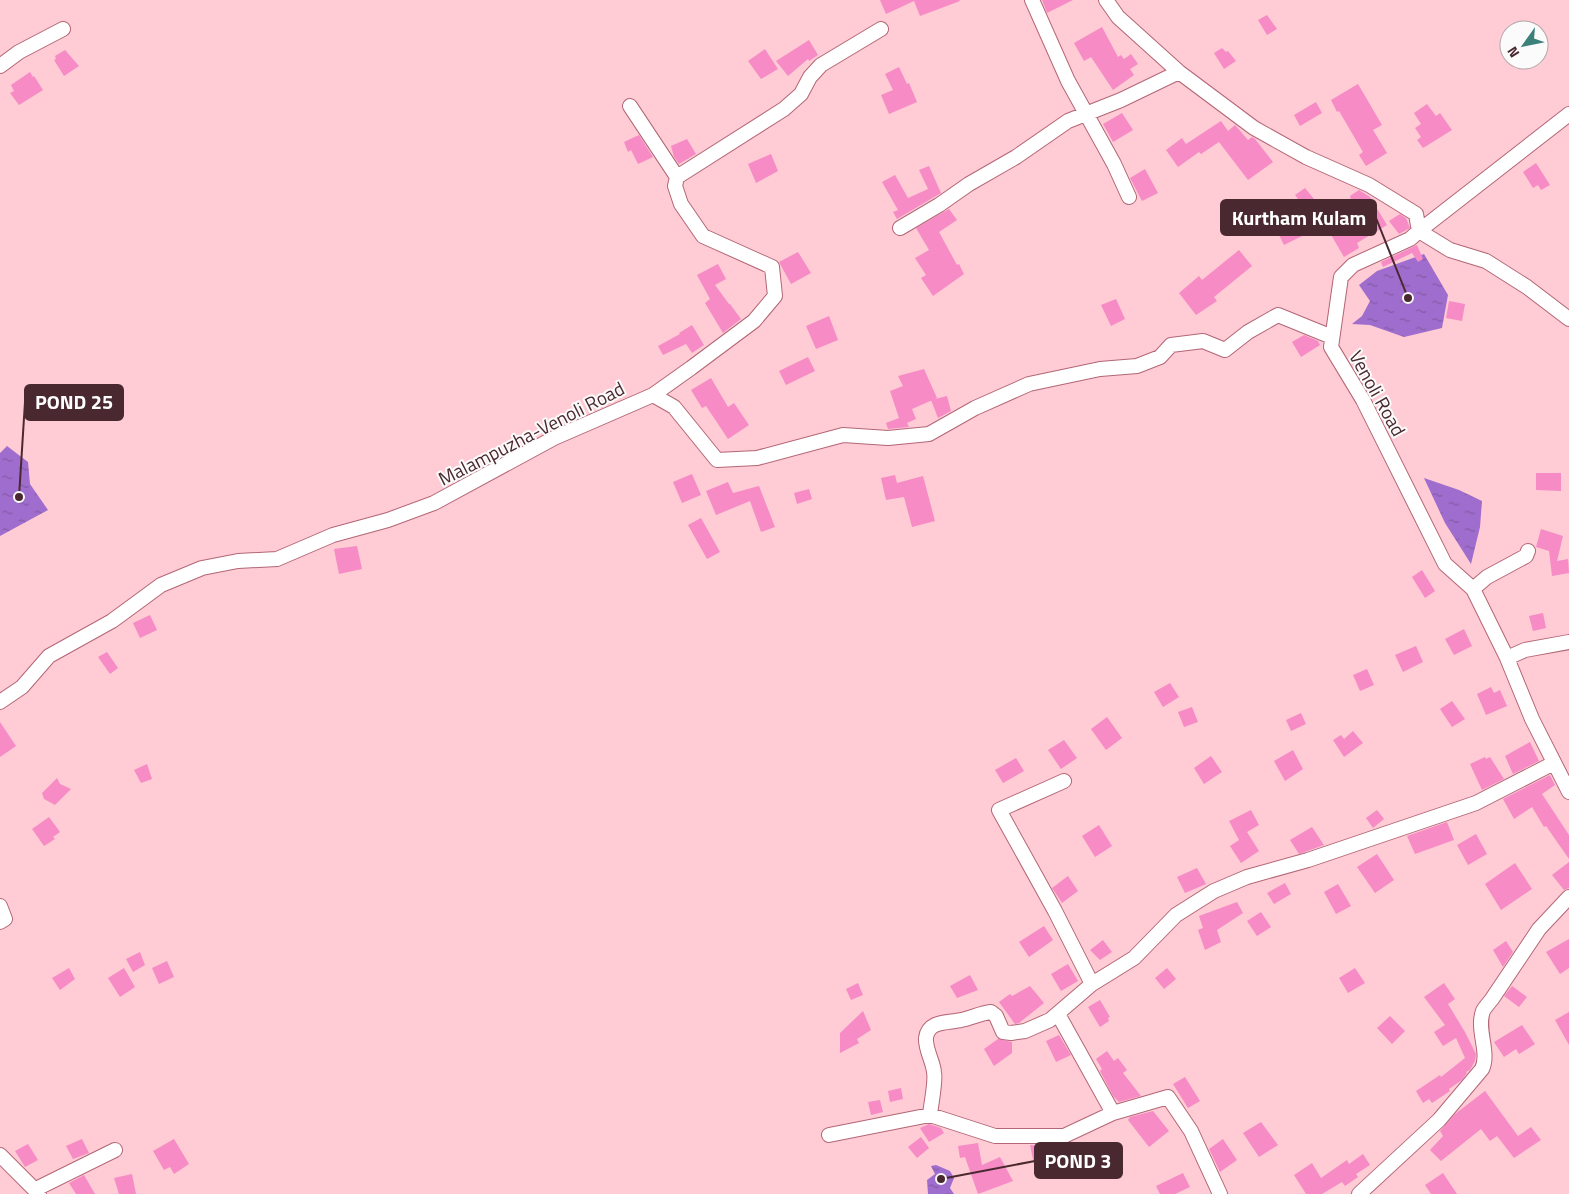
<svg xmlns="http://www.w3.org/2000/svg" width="1569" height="1194" font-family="'Titillium Web',sans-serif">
<defs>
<pattern id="water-ripples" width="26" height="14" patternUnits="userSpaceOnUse" patternTransform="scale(1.25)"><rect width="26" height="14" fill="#9f6dcd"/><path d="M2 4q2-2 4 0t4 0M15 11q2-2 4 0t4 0" fill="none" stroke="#845aa7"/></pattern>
</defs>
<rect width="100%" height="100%" fill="#ffcbd4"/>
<!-- water -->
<path fill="url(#water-ripples)" d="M1424,254l24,41 -6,33 -38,9 -34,-12 -18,-1 10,-8 8,-15 -11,-16 18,-14z
M7,446l21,16 2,22 18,26 -48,26v-83z
M1424,478l35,12 23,11 -2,26 -9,37 -26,-41z
M936,1165l14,6 4,7 -4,10 4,6h-26l-1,-14 8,-6 -4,-8z"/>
<!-- building -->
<path fill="#f68bc6" d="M880,0h79l1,1 -40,15 -6,-15 -28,13z
M1042,0h31l-26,13z
M1267,15l10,14 -10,6 -9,-15z
M1102,27l16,30 3,-2 3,4 7,-5 7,10 -8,5 4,6 -21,15 -22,-33 -7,4 -10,-18z
M809,40l9,15 -9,6 -1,-2 -20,17 -12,-15z
M1222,48l4,4 2,-1 8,10 -12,8 -10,-16z
M765,49l13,20 -17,10 -13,-18z
M65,50l14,16 -15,10 -10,-16 2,-1 -1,-3z
M899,67l8,17 2,-1 8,19 -28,12 -8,-19 12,-5 -8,-16z
M30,72l3,5 1,-1 9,14 -24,15 -9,-12 4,-2 -3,-6z
M1358,84l24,41 -9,5 14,23 -21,13 -7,-11 4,-3 -24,-41 -2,1 -6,-12z
M1316,102l6,11 -22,13 -6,-11z
M1427,104l9,12 4,-3 12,17 -29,18 -6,-8 4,-3 -6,-9 6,-4 -7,-11z
M1122,113l11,17 -20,12 -10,-18z
M1221,121l7,10 7,-6 13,15 4,-3 3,2 18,23 -25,18 -29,-38 -18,12 -2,-2 -21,15 -12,-17 16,-12 4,6z
M639,135l14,22 -15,7 -7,-14 -3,2 -4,-10z
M687,139l9,15 -17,10 -5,-7 -3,-11z
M771,154l7,17 -22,12 -8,-19z
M1536,163l14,22 -9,5 -3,-5 -5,3 -10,-16z
M929,166l12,27 -44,26 -4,-7 5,-2 -16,-28 13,-7 13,23 20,-9 -9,-19z
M1145,169l13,24 -16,8 -12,-23z
M1305,188l9,11 -10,8 -9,-12z
M1359,190l11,7 17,28 -30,18 2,5 -15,9 -21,-36 29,-17 -2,-8z
M949,209l8,11 -18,12 18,33 2,-1 5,10 -31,22 -12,-18 5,-3 -11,-17 14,-8 -13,-22z
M1295,212l11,22 -22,11 -11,-22z
M1400,214l6,4 4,10 -11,6 -10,-13z
M1417,245l6,14 -5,3 -6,-9 -29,14 -2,-5z
M1239,250l13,16 -38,31 3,4 -21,14 -17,-22 20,-17 3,4z
M798,252l13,21 -20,11 -12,-22z
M718,264l8,15 -11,6 14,19h1l11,15 -18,14 -18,-30 5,-4 -13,-24z
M1116,299l9,20 -14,7 -10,-21z
M1449,301l16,3 -3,17 -16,-3z
M829,316l9,24 -22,9 -10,-23z
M692,325l12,20 -12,8 -6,-9 -23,11 -5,-9 22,-12 -1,-1z
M1304,335l14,6 2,4 -19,12 -9,-15z
M808,357l7,14 -29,14 -7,-14z
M924,369l13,29 -25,11 4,10 -9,4 2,4 -21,2 -2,-6 13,-5 -9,-27 13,-5 -5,-10z
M711,378l17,29 6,-4 15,22 -21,14 -22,-33 -4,2 -11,-18z
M947,396l4,15 -13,7 -7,-18z
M1536,473h25v18l-25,-1z
M692,474l9,21 -19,8 -9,-21z
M895,475l2,8 26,-7 12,45 -23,6 -8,-30 -18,3 -5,-22z
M728,482l5,11 26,-7 16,41 -14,5 -11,-31 -34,14 -10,-24z
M809,489l3,10 -15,5 -3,-11z
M701,518l19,34 -13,7 -19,-34z
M1541,529l22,7 -6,25 11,-2 1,14 -17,3 -3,-25 -13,-4z
M357,546l5,23 -23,5 -5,-25z
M1422,570l13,21 -10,7 -13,-21z
M1543,613l3,15 -13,3 -4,-15z
M150,615l7,15 -17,8 -7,-15z
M1464,629l8,17 -18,9 -9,-16z
M1416,646l7,16 -20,10 -8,-17z
M107,652l11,16 -8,6 -12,-17z
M1367,669l7,16 -14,6 -7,-16z
M1170,683l9,14 -16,10 -9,-15z
M1491,687l3,6 6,-3 7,16 -21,9 -9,-21z
M1452,701l13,18 -13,8 -12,-18z
M1192,707l6,15 -14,5 -6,-15z
M1301,713l5,11 -15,7 -5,-11z
M1107,717l15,21 -16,12 -15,-21z
M0,722l16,24 -16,11z
M1353,731l10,12 -19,14 -11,-17 8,-5 3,4z
M1064,740l13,18 -16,11 -13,-19z
M1530,742l9,19 -26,13 -8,-18z
M1293,750l10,19 -18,12 -11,-20z
M1211,756l11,16 -18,12 -10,-16z
M1485,757l1,2 4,-2 14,22 -22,11 -12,-26z
M1016,758l8,13 -21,12 -8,-13z
M147,764l5,15 -11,4 -7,-13z
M1550,775l5,10 -13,9 27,41v24l-23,-33 -2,1 -12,-20 -18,12 -11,-20z
M57,778l3,6 11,5 -16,16 -11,-6 -2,-6z
M1251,810l8,15 -12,7 12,19 -18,12 -11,-17 9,-6 -10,-19z
M1377,810l7,9 -11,9 -7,-10z
M49,817l11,15 -7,5 2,2 -11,7 -12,-17z
M1447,822l7,18 -39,14 -8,-18z
M1099,825l13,21 -17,11 -13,-21z
M1312,827l12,18 -25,9 -9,-14z
M1476,834l11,20 -19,11 -11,-20z
M1377,854l17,26 -19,13 -18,-26z
M1569,862v26l-5,2 -12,-15z
M1515,863l17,26 -31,21 -16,-26z
M1197,868l9,16 -21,9 -8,-16z
M1068,876l10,15 -16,12 -10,-15z
M1285,883l6,11 -17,10 -7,-11z
M1338,884l13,22 -15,8 -12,-22z
M1237,902l6,11 -26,17 4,12 -16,8 -7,-20 5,-2 -4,-12z
M1261,912l10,15 -14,9 -10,-15z
M1044,926l9,14 -24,17 -10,-15z
M1569,939v29l-9,6 -14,-22z
M1103,940l9,12 -12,8 -10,-10z
M1506,941l7,11 -10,15 -10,-17z
M140,952l5,13 -12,7 -7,-13z
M167,961l7,16 -15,7 -7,-16z
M1068,964l10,17 -17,10 -10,-17z
M69,968l6,11 -15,11 -8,-12z
M124,968l11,19 -15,10 -12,-19z
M1167,968l9,11 -12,10 -9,-11z
M1355,968l10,15 -17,10 -9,-15z
M970,975l8,15 -21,8 -7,-12z
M858,983l5,12 -12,5 -5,-11z
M1444,983l11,16 -7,5 17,28 11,22 -1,7 -5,9 -4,2 1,1 -5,7 -13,9 1,2 -18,12 -3,-4 -6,4 -7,-12 24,-16 1,2 24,-19 -9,-20 -13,8 -9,-14 11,-7 -21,-28z
M1030,986l14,17 -25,20 -4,1 -16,-22 11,-8 2,2z
M1512,986l15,11 -8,10 -15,-11z
M1100,1000l10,17 -2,1 1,3 -9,6 -12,-20z
M863,1011l8,19 -14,9 2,4 -19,10v-20z
M1569,1012v33l-14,-25z
M1390,1016l15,15 -13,13 -15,-16z
M1522,1025l13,19 -16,10 -3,-5 -12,8 -10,-15z
M1059,1035l12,20 -15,7 -10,-21z
M998,1039l14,3v11l-18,13 -10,-17z
M1107,1051l7,10 4,-3 9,12 -4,3 18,23 -22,6 -6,-6 -13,-25 2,-2 -6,-10z
M1185,1077l15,24 -12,7 -15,-24z
M901,1088l2,11 -13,3 -2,-11z
M1485,1091l33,45 13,-9 10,13 -27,18 -17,-22 -7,5 -9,-12 -40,32 -11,-11 13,-14 -3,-5 15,-17z
M880,1100l3,12 -12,3 -3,-13z
M1153,1111l16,20 -20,16 -21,-27 2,-3z
M1261,1122l17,23 -19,12 -16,-24z
M929,1124l12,4 3,5 -15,9 -9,-14z
M921,1137l8,11 -12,10 -9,-11z
M82,1139l7,14 -16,6 -7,-13z
M174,1139l15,25 -15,10 -4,-7 -6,3 -11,-19z
M1223,1139l14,21 -17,12 -11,-23z
M978,1143l4,22 18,-8 13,24 -35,13 -13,-37 -5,1 -2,-12z
M28,1144l10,16 -13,7 -10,-16z
M1030,1145l30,3 2,21 -26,5z
M1363,1154l7,11 -14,9 2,3 -13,9 -3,-4 -20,12h-16l-12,-19 18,-12 9,15 26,-18 2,4z
M1183,1173l7,14 -15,7h-15l-4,-8z
M1443,1173l14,21h-26l-6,-9z
M132,1174l4,20h-17l-5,-16z
M84,1175l11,19h-19l-7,-11z"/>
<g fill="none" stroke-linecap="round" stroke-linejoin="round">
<defs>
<path id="minor" d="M1032,0l36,81 46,83 15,33
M1106,0l12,17 61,55 75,56 52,29 63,28 47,29 3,17 -9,8 -57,26 -12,12 -10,70 32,53 82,164 28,25 34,69 25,61 37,73
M0,66l19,-14 44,-23
M630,106l47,71
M1569,114l-150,117 31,19 36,11 41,26 42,32
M900,228l39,-23 30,-21 47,-27 52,-36 53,-21 58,-28
M653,395l38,-27 63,-47 21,-25 -3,-29 -69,-31 -22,-32 -6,-18 2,-9 107,-68 17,-15 9,-17 11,-12 60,-36
M1473,589l14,-12 39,-21 2,-5
M1507,658l18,-8 44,-8
M0,702l22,-15 27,-31 63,-35 49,-36 41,-17 36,-7 39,-2 56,-24 55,-15 46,-17 120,-65 99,-43 21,12 43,53 40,-2 86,-23 45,3 41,-4 46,-26 54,-24 71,-15 37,-3 23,-9 11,-12 32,-4 22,9 23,-18 30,-17 54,22
M1064,781l-65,29 56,101 37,73
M0,906l5,13 -5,3
M1058,1014l55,99
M930,1115c1,-12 6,-33 4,-43 -1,-11 -9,-23 -8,-34 2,-18 23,-15 35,-18 10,-2 20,-7 30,-8l5,4 7,16 8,1 14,-2 25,-11 42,-36 42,-26 42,-43 38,-24 33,-14 61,-17 168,-57 78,-40
M829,1135l101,-20 65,21h69l49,-23 55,-16 23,34 29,63
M0,1155l39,39
M36,1189l79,-39
M1359,1194l80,-74 43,-51c8,-17 -6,-39 1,-58 2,-4 6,-8 9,-12l47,-70 30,-32"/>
</defs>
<!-- minor casing -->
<use href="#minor" stroke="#b36676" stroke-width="16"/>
<!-- minor -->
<use href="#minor" stroke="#fff" stroke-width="14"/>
</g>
<g text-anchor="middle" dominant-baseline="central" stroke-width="4" stroke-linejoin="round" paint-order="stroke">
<!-- street labels -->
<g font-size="19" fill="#49282f" stroke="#fbfbfb">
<text transform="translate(1378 393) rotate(61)">Venoli Road</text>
<text transform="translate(531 433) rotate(-27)">Malampuzha-Venoli Road</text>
</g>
</g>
<!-- callouts -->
<path fill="none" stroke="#49282f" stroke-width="2" d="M1408 298L1376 218M19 497L25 402M941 1179L1035 1161"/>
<g fill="#49282f" stroke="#fbfbfb" stroke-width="2">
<circle cx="1408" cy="298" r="5"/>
<circle cx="19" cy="497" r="5"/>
<circle cx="941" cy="1179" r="5"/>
</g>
<g fill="#49282f" stroke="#49282f" stroke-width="2">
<rect x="1221" y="200" width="155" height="35" rx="5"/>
<rect x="25" y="385" width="98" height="35" rx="5"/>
<rect x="1035" y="1143" width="87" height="35" rx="5"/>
</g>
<g font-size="20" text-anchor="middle" font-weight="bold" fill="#fff">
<text x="1299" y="225">Kurtham Kulam</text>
<text x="74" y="409">POND 25</text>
<text x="1078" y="1168">POND 3</text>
</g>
<!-- north arrow -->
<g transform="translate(1524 45) rotate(237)"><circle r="24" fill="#fbfbfb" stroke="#b4a7a9"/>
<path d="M0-4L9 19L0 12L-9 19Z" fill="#3b817a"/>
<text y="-8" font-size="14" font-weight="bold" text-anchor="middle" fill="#49282f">N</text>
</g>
</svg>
